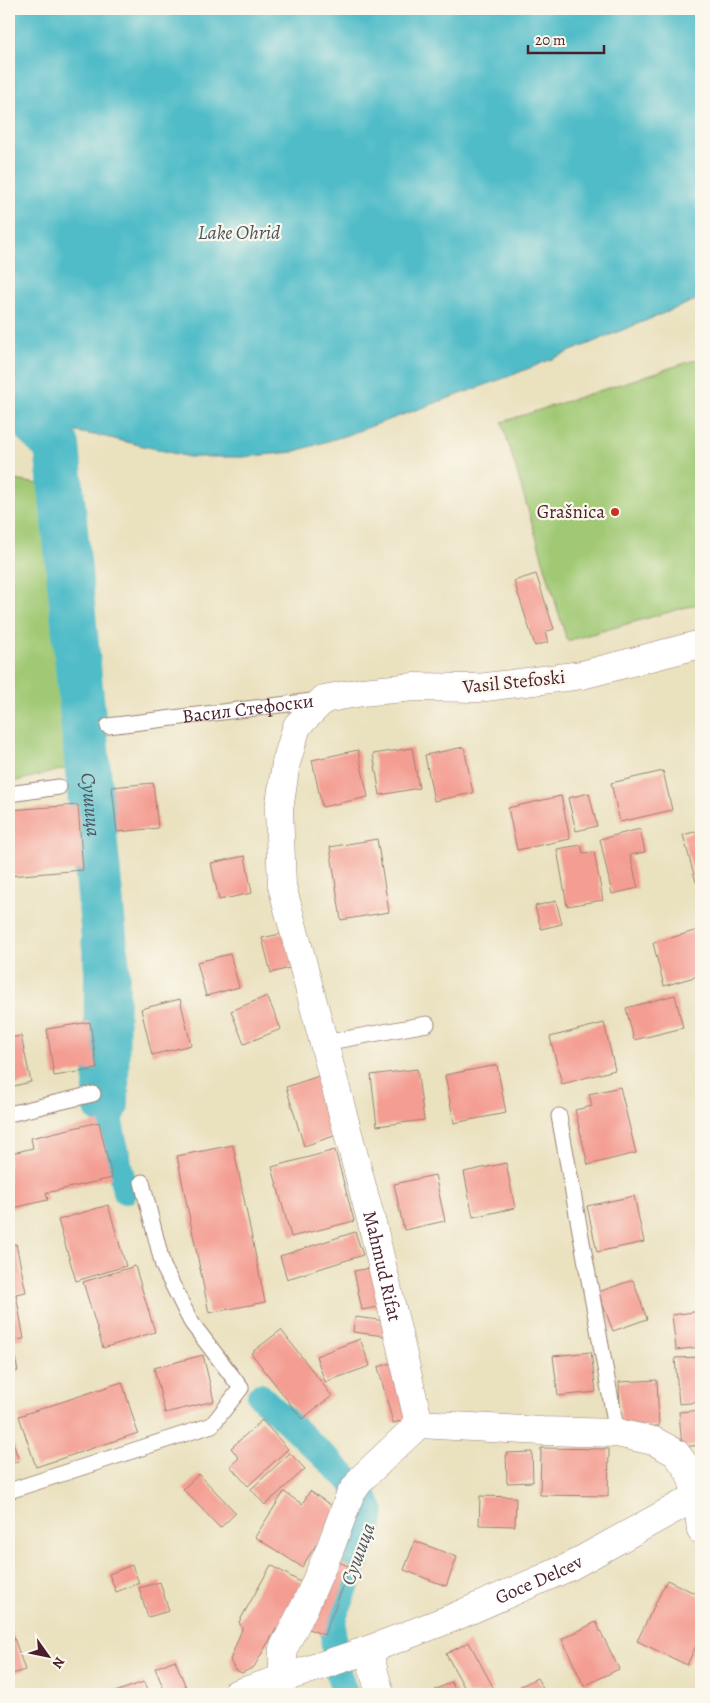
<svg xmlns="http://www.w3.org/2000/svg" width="710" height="1703" font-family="Alegreya,serif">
<rect width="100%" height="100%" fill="#fbf7ec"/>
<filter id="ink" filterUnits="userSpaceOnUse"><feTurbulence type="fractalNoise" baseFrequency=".02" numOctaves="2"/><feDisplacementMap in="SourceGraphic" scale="10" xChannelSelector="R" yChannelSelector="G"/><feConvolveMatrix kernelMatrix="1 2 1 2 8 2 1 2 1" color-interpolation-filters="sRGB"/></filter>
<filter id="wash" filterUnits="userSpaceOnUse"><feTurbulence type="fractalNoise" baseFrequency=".0096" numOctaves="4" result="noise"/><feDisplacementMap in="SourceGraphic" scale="20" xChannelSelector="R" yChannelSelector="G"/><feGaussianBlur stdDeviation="1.12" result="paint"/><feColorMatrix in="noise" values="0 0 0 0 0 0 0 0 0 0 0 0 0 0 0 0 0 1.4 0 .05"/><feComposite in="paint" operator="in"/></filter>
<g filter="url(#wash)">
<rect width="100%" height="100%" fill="#eae1bf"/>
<!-- green -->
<path fill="#a1c974" stroke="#767450" d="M701,358v245l-134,38 -65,-219z
M9,479l42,7 17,282 -59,15z"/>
<!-- water -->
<path fill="#4fbcc8" stroke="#4c6e7a" d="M9,9h692v289l-191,78 -163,59 -54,17 -50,5h-54l-83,-20 -70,-12 -27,-1z"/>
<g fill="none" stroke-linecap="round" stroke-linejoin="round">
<!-- canal -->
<path stroke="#4fbcc8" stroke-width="26" d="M106,1104l19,87
M260,1396l103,97 9,19 -3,18 -35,87c-3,22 2,57 12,77"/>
<!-- river -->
<path stroke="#4fbcc8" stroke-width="46" id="s1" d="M36,425l21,21 50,523 -1,135"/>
</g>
<g id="blocks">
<!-- building -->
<path fill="#f49e93" d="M536,574l18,55 -9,3 3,10 -13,4 -21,-65z
M464,747l9,46 -39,8 -9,-46z
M412,748l7,40 -39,7 -7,-41z
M358,750l10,47 -46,10 -10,-47z
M663,771l9,39 -52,12 -9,-39z
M153,783l5,45 -41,4 -5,-45z
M589,793l8,33 -21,5 -8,-33z
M561,796l9,43 -53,11 -9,-42z
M78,805l5,65 -74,6v-66z
M640,829l5,23 -15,3 8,33 -26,6 -12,-55z
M701,830v51l-5,1 -13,-47z
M377,839l12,73 -48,8 -11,-73z
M581,845l2,8 11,-1 9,48 -36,6 -10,-57z
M245,856l7,37 -33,7 -8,-37z
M556,901l6,23 -21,5 -6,-23z
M698,930l3,11v34l-37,11 -11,-43z
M285,933l8,34 -22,6 -9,-35z
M230,954l9,33 -33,9 -9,-34z
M675,995l8,33 -49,12 -8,-32z
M267,996l14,33 -37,15 -13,-33z
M180,999l11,46 -39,10 -11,-46z
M90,1022l7,47 -43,7 -7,-47z
M604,1023l11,47 -53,14 -12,-47z
M21,1036l10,46 -22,5v-49z
M497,1065l9,48 -52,10 -9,-48z
M417,1069l7,51 -47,6 -6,-51z
M322,1075l18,59 -36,12 -18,-59z
M620,1087l16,66 -48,12 -13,-55 17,-4 -3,-12z
M99,1122l13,56 -66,15 2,7 -39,9v-55l24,-6 -2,-10z
M233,1145l32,157 -56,11 -32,-157z
M335,1150l19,71 -63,16 -19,-70z
M506,1163l9,45 -42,9 -9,-45z
M435,1175l10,46 -41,9 -10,-46z
M634,1196l10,46 -47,10 -10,-46z
M108,1205l18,61 -50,15 -18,-61z
M355,1232l8,23 -76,24 -7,-23z
M16,1244l10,48 -10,2 8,45 -13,1 7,31 -9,2v-128z
M135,1266l20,66 -52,16 -20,-66z
M375,1267l8,39 -21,4 -8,-39z
M633,1280l14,39 -34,12 -15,-39z
M701,1311v36l-25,3 -4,-35z
M355,1317l31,4 -2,15 -31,-4z
M281,1330l51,66 -30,23 -51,-66z
M360,1339l10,27 -45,16 -9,-26z
M591,1352l5,40 -38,4 -5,-40z
M203,1355l11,46 -49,12 -11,-45z
M701,1357v45l-22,2 -4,-46z
M395,1362l14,57 -16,4 -15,-56z
M657,1380l2,46 -38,2 -2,-46z
M122,1382l16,51 -102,34 -17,-51z
M701,1410v35l-19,2 -3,-35z
M262,1420l26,29 -40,37 -18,-20 9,-8 -8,-10z
M9,1430l10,31 -10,3z
M541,1448l68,1 -1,47 -68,-1z
M532,1452l1,30 -26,1 -1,-30z
M290,1453l15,16 -40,36 -14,-16z
M199,1474l37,39 -16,15 -37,-39z
M310,1491l28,19 -36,57 -47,-30 29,-45 18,12z
M480,1496l36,1 -1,29 -36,-1z
M415,1541l42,16 -11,29 -42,-16z
M333,1560l18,7 -27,68 -18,-7z
M132,1565l7,18 -23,9 -7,-18z
M271,1565l31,18 -9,15 5,3 -18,30 -4,-2 -22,38 -12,6 -7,-3 -5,-10 12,-31 -3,-7z
M667,1580l34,16v39l-14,30 -50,-24z
M160,1582l9,29 -21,6 -9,-29z
M596,1622l23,47 -35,17 -22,-47z
M9,1623l16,47 -16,5z
M469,1642l25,47 -10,5h-16l-22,-40z
M175,1660l12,30 -12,4h-9l-11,-26z
M537,1678l9,16h-24l-3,-7z
M144,1682l4,12h-39z
M451,1682l7,12h-21l-2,-4z"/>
</g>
</g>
<g filter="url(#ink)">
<use href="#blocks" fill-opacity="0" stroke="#9a8075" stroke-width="1"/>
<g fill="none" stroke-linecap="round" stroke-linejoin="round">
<defs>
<g id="service">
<path id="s2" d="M108,726l212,-26"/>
<path d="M9,794l50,-7"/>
<path d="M324,1043l103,-19"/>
<path d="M9,1114l84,-20"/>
<path d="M559,1116l58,317"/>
<path d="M9,1491l203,-66 29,-37 -50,-66 -28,-56 -21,-84"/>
</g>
<g id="minor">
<path id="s3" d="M701,644l-119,31 -104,13 -64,-1 -52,5 -38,7 -27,27 -11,37 -7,47 3,76 92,345 45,193 123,7 75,2 37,8 22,12 13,18 8,24 4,35"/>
<path d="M368,1650l12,44"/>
<path d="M283,1679v-30l22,-43 25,-57 20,-54 12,-17 57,-54"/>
<path id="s4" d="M236,1694l132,-44 84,-32 117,-51 132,-73"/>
</g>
</defs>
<!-- service casing -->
<use href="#service" stroke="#9a8075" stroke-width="17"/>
<!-- minor casing -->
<use href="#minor" stroke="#9a8075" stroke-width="29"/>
<!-- service -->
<use href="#service" stroke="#fff" stroke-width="15"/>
<!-- minor -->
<use href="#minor" stroke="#fff" stroke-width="28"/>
</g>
</g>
<!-- markers -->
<circle fill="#c8321e" stroke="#fbf7ec" stroke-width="2" cx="615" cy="512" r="5"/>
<g text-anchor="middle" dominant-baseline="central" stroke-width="4.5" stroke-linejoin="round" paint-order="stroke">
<!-- poi labels -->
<g font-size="19" fill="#4a1f2b" stroke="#fbf7ec" text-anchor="end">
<text x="605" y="512">Grašnica</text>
</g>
<!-- street labels -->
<g font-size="19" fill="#4a1f2b" stroke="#fbf7ec">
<text transform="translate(514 682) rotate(-6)">Vasil Stefoski</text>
<text stroke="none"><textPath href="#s2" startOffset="141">Васил Стефоски</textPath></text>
<text stroke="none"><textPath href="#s3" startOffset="976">Mahmud Rifat</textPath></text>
<text stroke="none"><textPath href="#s4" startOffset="324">Goce Delcev</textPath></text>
</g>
<!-- water labels -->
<g font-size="20" font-style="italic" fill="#4c5662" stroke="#fbf7ec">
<text x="239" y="232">Lake Ohrid</text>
<text stroke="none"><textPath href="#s1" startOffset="390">Сушица</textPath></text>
<text transform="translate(358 1554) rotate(-70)">Сушица</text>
</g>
</g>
<!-- margin -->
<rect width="710" height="1703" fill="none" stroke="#fbf7ec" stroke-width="30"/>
<!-- north arrow -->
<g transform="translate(48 1656) rotate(123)" stroke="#fbf7ec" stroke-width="4" paint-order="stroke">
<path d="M0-4L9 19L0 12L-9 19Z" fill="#4a1f2b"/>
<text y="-8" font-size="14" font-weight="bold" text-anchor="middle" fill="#4a1f2b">N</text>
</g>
<!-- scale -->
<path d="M528 45v8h76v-8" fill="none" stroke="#4a1f2b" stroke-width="2.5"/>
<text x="535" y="45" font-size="15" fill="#4a1f2b" stroke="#fbf7ec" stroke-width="4" paint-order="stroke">20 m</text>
</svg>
